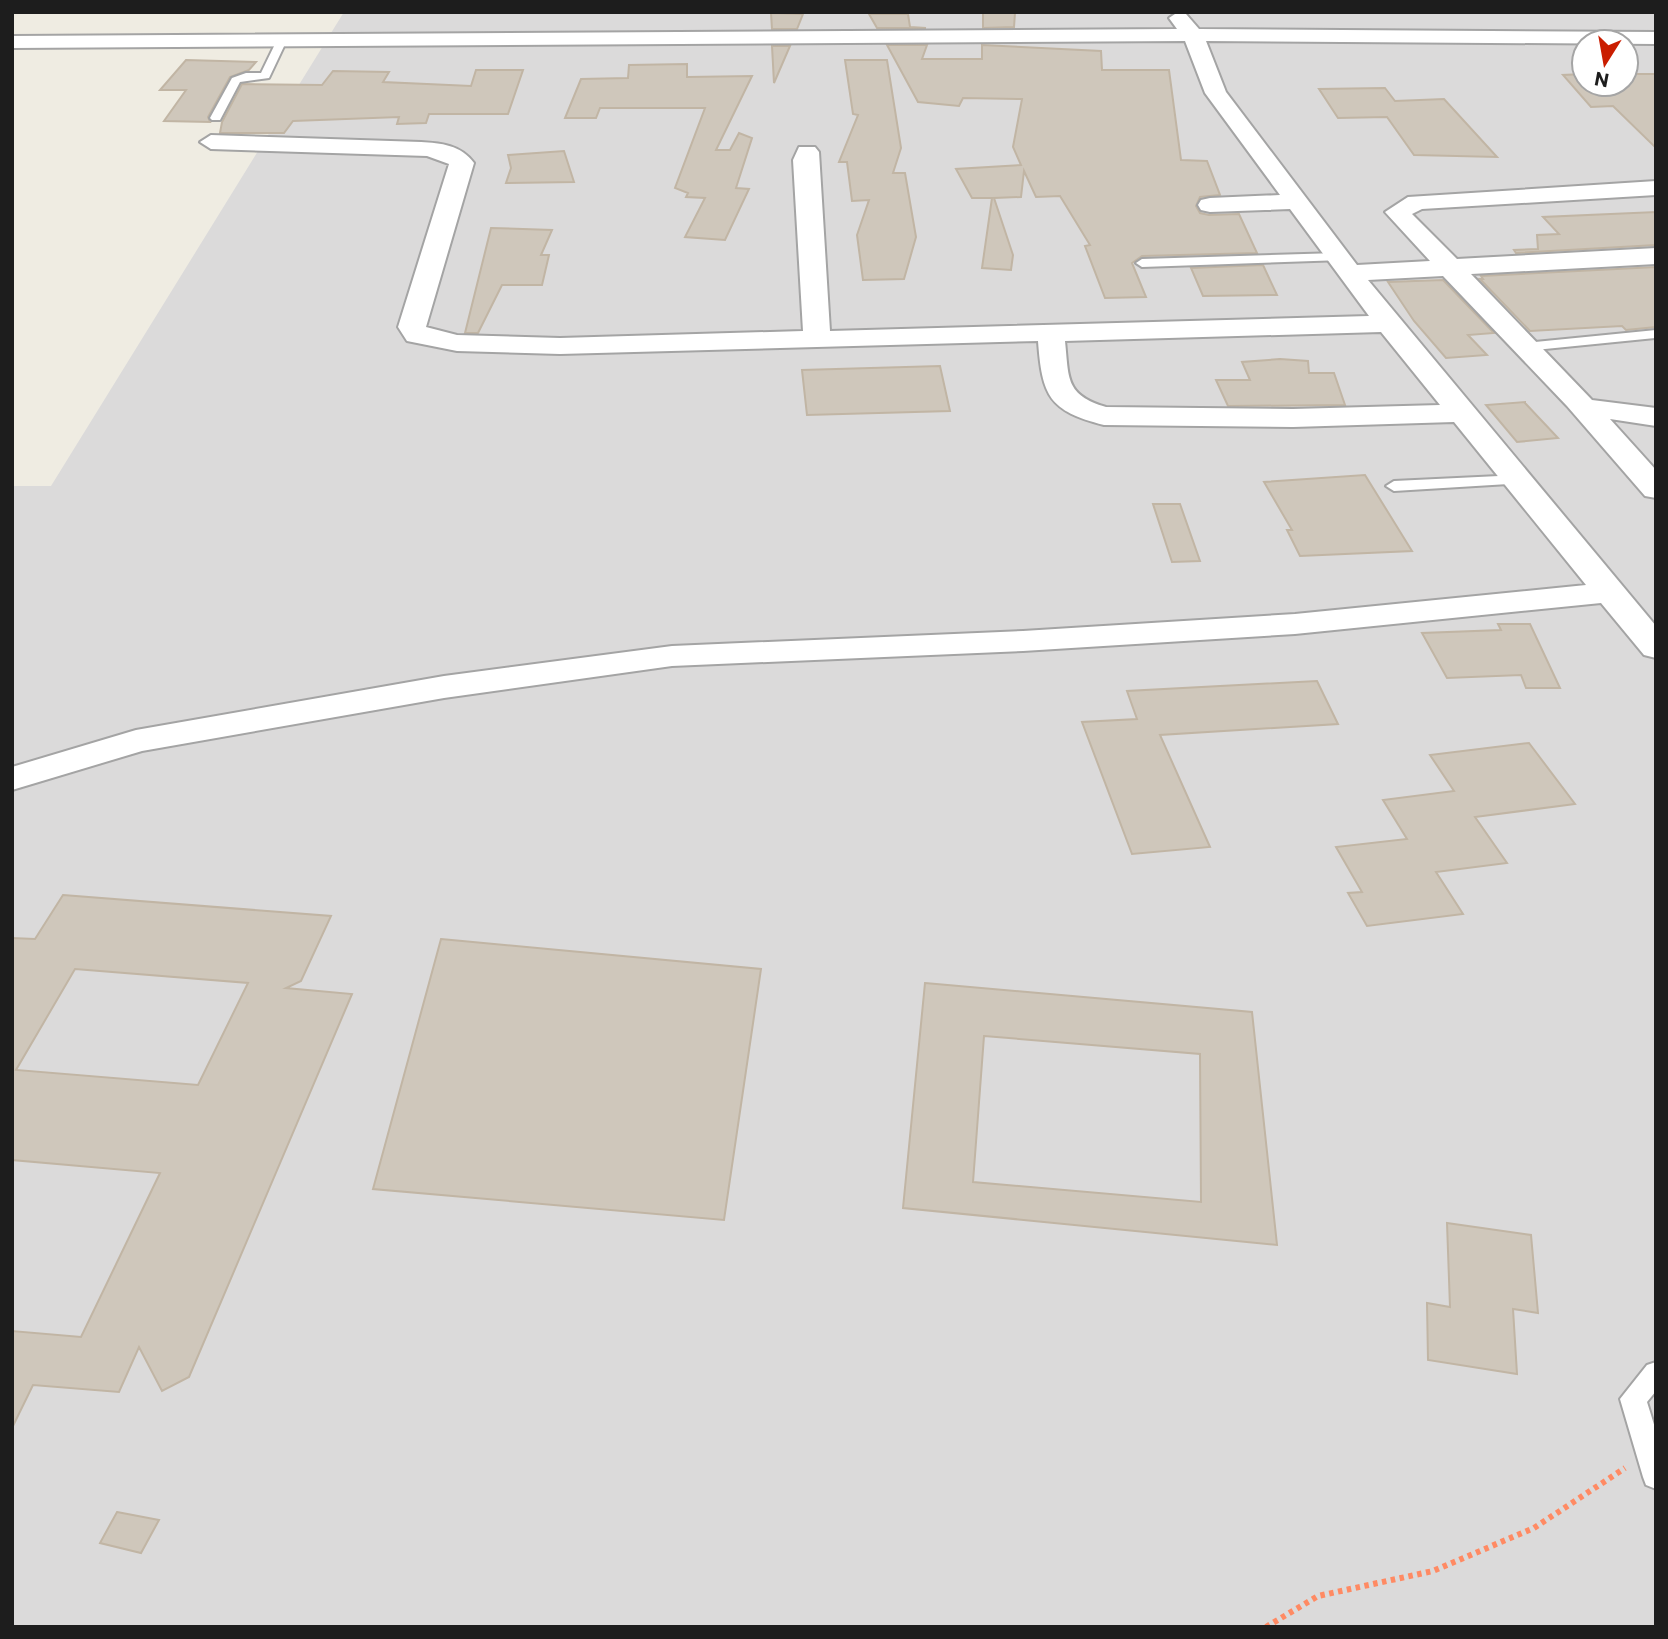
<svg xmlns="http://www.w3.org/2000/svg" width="1668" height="1639" font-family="Commissioner,sans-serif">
<rect width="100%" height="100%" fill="#efece2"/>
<!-- residential -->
<path fill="#dbdada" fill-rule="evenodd" d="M344,12h1312v1615h-1644v-1141h39zM1584,42h42v42h-42z"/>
<!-- building -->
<path fill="#cfc7bb" stroke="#c1b5a4" stroke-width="2" fill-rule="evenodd" d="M771,13l32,1 -6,15h-25z
M983,13h32l-1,14 -31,1z
M869,14h39l2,13 16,1h-49z
M887,45h40l-5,14h60v-14l119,6 1,19h67l12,90 26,1 13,34 -20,2 -4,9 4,7 9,2 30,-1 18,39 -115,3 -10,7 14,34 -41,1 -20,-52 5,-1 -30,-49 -24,1 -12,-26 -3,26 -27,1 19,57 -2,15 -29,-2 10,-70h-20l-16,-29 65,-4 -8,-18 9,-48 -59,-1 -4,8 -41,-4z
M772,46h18l-16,37z
M186,60l70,2 -7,8 -19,7 -22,40 2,5 -46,-1 22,-31h-26z
M845,60h42l14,88 -8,25h12l11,64 -12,42 -41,1 -6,-45 12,-35 -17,1 -5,-39h-8l19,-47 -5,-1z
M687,64v13l65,-1 -36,74h14l9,-17 13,5 -16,50 13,1 -24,51 -40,-3 20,-39 -19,-1 2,-4 -13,-5 30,-80h-105l-4,10h-31l16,-39 47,-1 1,-13z
M476,70h47l-15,44h-79l-3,9 -29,1 2,-7 -106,4 -9,12h-64l2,-11 20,-38 80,1 11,-14 56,1 -6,10 88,4z
M1584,74v10h42v-10h30v74l-43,-42 -22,1 -28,-32z
M1385,88l10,13 49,-2 53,58 -83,-2 -27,-38 -49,1 -19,-29z
M564,151l10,31 -68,1 5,-15 -3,-13z
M1656,212v33l-140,8 -2,-3 24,-1 -1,-14 22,-1 -16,-17z
M491,228l61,2 -11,25h8l-7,30h-40l-24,48h-13z
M1263,265l14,30 -74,1 -12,-28z
M1656,267v60l-30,3 -4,-4 -92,5 -50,-52h3l-2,-3z
M1443,280l51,53 -26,2 19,20 -41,3 -32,-37 -26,-39z
M1280,359l28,2 1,12h25l11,32 -117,1 -12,-26h34l-8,-18z
M940,366l10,45 -143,4 -5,-45z
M1525,402v1l33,35 -41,4 -31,-37z
M1365,475l47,76 -112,5 -13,-26h5l-28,-48z
M1153,504h27l20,57 -28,1z
M1498,624h32l30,64h-34l-5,-13 -74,3 -25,-45 79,-3z
M1317,681l21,43 -178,11 50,112 -78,7 -50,-132 55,-3 -10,-28z
M1529,743l46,61 -100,13 32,46 -71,9 27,42 -96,12 -19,-33 14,-1 -26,-45 71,-8 -24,-39 71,-9 -24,-36z
M63,895l268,21 -30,65 -15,7 66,6 -163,383 -27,14 -23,-44 -20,45 -86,-7 -21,43v-97l69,6 79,-164 -148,-13v-222l23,1zM75,969l173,14 -50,102 -182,-15z
M441,939l320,30 -37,251 -351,-31z
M925,983l327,29 25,233 -374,-37zM984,1036l216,18 1,148 -228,-20z
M1447,1223l84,12 7,78 -25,-4 4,65 -89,-14 -1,-57 23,4z
M117,1512l42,8 -18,33 -41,-10z"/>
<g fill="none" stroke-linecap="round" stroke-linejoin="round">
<defs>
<path id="service" d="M277,40l9,2 -17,36 -29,4 -20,38h-8l-2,-2 22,-40 14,-5h15z
M1338,253l5,1v6l-201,7 -6,-4 6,-4z
M1656,330l-1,8 -130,13 -7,-4 7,-4z
M1520,475l5,2v6l-131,8 -8,-5 8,-5z
M1656,1362v29l-9,11 9,29v58l-10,-4 -3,-8 -23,-78 27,-34z"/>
<path id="minor" d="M1178,12l8,2 13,15 457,3v12l-450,-3 20,51 131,173 73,-4 -45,-49 23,-15 248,-16v14l-234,14 -10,5 45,45 199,-11v16l-185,10 121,126 64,8v18l-46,-7 46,51v28l-11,-2 -78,-90 -124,-130 -75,4 288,346v32l-12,-3 -43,-52 -306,31 -272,17 -351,15 -228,32 -302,53 -130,39v-23l124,-37 308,-54 228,-30 351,-15 272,-17 291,-29 -132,-163 -161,5 -189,-2c-55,-14 -62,-29 -66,-84l-478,13 -103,-3 -50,-10 -9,-14 51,-163 -22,-8 -216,-7 -11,-7 11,-7 210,7c20,1 40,3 53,21l-48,164 31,8 103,3 243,-7 -10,-171 6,-13h16l4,5 11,179 539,-15 -79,-107 -80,3 -9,-2 -3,-5 3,-5 9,-2 70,-3 -75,-102 -20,-52 -1173,7v-12l1165,-7 -8,-11zM1381,332l59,73 -147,4 -187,-2c-41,-12 -37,-29 -41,-66z"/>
</defs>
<!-- service casing -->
<use href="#service" stroke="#a4a4a4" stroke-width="4"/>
<!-- minor casing -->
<use href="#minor" stroke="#a4a4a4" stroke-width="4"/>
<!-- path -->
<path stroke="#ff8a63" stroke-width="6" stroke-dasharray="4.5 4.5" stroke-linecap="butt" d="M1266,1627l52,-31 115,-25 101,-43 91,-60"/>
<!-- service -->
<use href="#service" fill="#fff" fill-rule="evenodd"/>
<!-- minor -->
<use href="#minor" fill="#fff" fill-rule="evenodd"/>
</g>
<!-- border -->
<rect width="1668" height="1639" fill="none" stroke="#1d1d1d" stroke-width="28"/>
<!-- north arrow -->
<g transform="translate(1605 63) rotate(191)"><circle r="33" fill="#ffffff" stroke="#a5a5a5" stroke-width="2"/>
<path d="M0-5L12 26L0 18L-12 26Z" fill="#ca1d00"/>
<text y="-10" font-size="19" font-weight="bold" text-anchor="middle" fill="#1d1d1d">N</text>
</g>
</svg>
